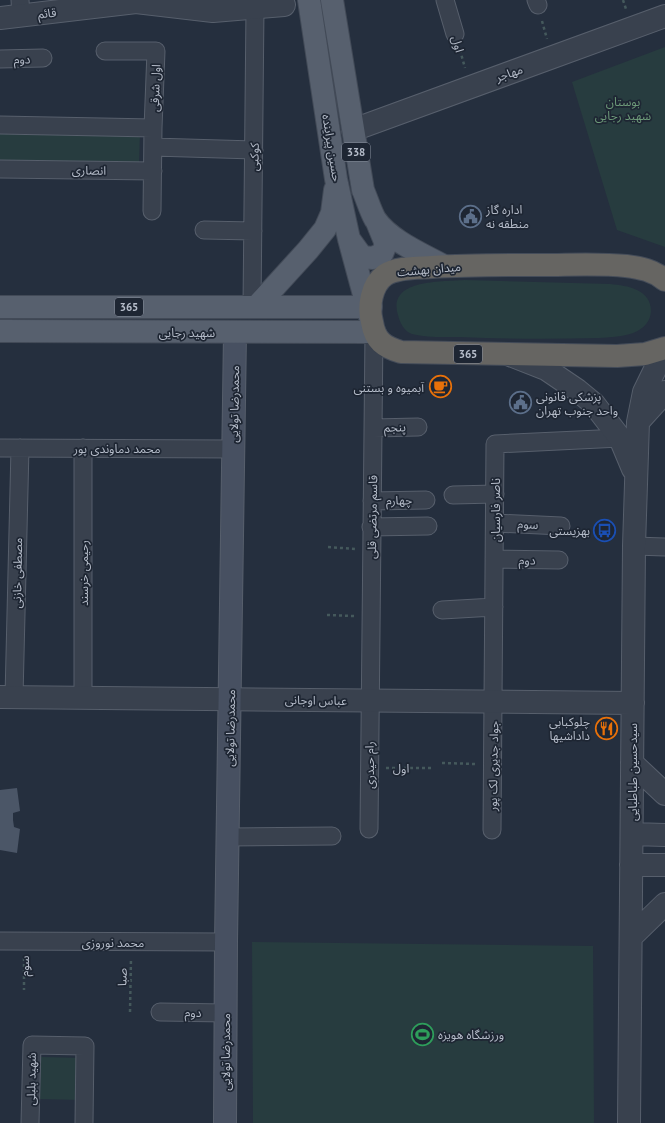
<svg xmlns="http://www.w3.org/2000/svg" width="665" height="1123" font-family="'PT Sans','Noto Sans Arabic',sans-serif">
<rect width="100%" height="100%" fill="#252f3e"/>
<!-- green -->
<path fill="#273c3f" d="M665,47v200l-48,-17 -45,-148z
M0,129l140,3 -1,32 -139,-3z
M464,280l146,4c9,1 19,2 27,6 16,7 19,27 5,38 -11,9 -30,9 -44,10 -46,1 -92,1 -138,-1 -15,0 -33,1 -48,-3 -8,-3 -12,-11 -14,-19 -11,-36 43,-33 66,-35z
M252,942l341,4 1,177h-341z
M41,1057l42,1 -1,42 -42,-1z"/>
<!-- building -->
<path fill="#4b5667" d="M17,788l3,23 -7,2v7l1,7 6,2 -3,24 -17,-3v-60z"/>
<g fill="none" stroke-linecap="round" stroke-linejoin="round">
<defs>
<path id="minor" d="M20,0l1,16
M445,0l10,34
M536,0l2,5
M105,51h51l-3,77
M0,59l43,-1
M0,125l153,3 -1,83
M153,147l101,3
M0,169l153,2
M204,230l49,1
M252,306l3,-298
M373,428l45,-1
M0,448l234,1
M453,495l42,-1
M372,501l54,-1
M495,523l66,3
M371,527l57,-1
M634,546l31,1
M494,559l65,1
M442,610l52,-3
M14,697l6,-249
M83,698v-250
M369,829l5,-497
M492,830l3,-386 125,-6
M228,837l104,-1
M0,941l226,1
M160,1012l66,1
M30,1123l2,-78 53,1 -1,77"/>
<path id="tertiary" d="M0,18l136,-16 77,9 71,-6
M353,130l312,-114
M510,355l36,14 31,21 17,14 26,34 13,31
M638,422l27,-30
M0,697l633,6
M632,763l33,31
M632,834l33,1
M631,865h34
M631,937l34,-33
M629,1123l5,-577 4,-124 6,-30 21,-43"/>
<path id="secondary" d="M225,1123l1,-181 9,-609"/>
<path id="primary" d="M309,0l27,179 13,60 21,78
M332,0l31,190c4,9 7,20 12,29 14,21 47,35 69,47
M349,239l13,18 11,1 9,-4 4,-10 -9,-22
M257,306l51,-56 17,-21 7,-16 3,-23
M0,307h371
M0,331l374,1"/>
<path id="trunk" d="M665,280c-12,-10 -24,-12 -39,-14 -28,-3 -57,-1 -85,-1 -36,0 -73,0 -109,2 -15,1 -35,0 -47,8 -14,10 -17,32 -13,47 3,19 12,25 29,30l216,4 28,-2 20,-6"/>
</defs>
<!-- minor casing -->
<use href="#minor" stroke="#575f6c" stroke-width="19"/>
<!-- tertiary casing -->
<use href="#tertiary" stroke="#575f6c" stroke-width="24"/>
<!-- secondary casing -->
<use href="#secondary" stroke="#575f6c" stroke-width="24"/>
<!-- primary casing -->
<use href="#primary" stroke="#424a57" stroke-width="24"/>
<!-- trunk casing -->
<use href="#trunk" stroke="#444c59" stroke-width="24"/>
<!-- path -->
<path stroke="#45595c" stroke-width="2.5" stroke-dasharray="3 3" stroke-linecap="butt" d="M623,0l3,9
M542,21l5,18
M460,50l5,18
M328,547l27,2
M327,615l27,1
M442,763l34,1
M386,768h47
M24,958v32
M130,1012l1,-54"/>
<!-- minor -->
<use href="#minor" stroke="#39414e" stroke-width="17"/>
<!-- tertiary -->
<use href="#tertiary" stroke="#39414e" stroke-width="22"/>
<!-- secondary -->
<use href="#secondary" stroke="#475061" stroke-width="22"/>
<!-- primary -->
<use href="#primary" stroke="#57606e" stroke-width="22"/>
<!-- trunk -->
<use href="#trunk" stroke="#666562" stroke-width="22"/>
</g>
<!-- icons -->
<defs>
<symbol id="civic-ring" viewBox="-11 -11 22 22"><circle r="9.5" fill="#1e2633" stroke="#5c6f8a" stroke-width="1.5"/><path d="M-.6-6.5H3V-4.5H.6V-3L4-1V1h2V6H-6V1h2V-1L-.6-3ZM-1.2 2.5V6h2.4V2.5Z" fill="#5c6f8a"/></symbol>
<symbol id="cafe-ring" viewBox="-11 -11 22 22"><circle r="9.5" fill="#1e2633" stroke="#e8710a" stroke-width="1.5"/><path d="M-5.5-4.5H6V0H3Q3 3.5 0 3.5H-2.5Q-5.5 3.5-5.5 0ZM3-3.2v2h1.7v-2ZM-6 4.5H4V6H-6Z" fill="#e8710a"/></symbol>
<symbol id="bus-ring" viewBox="-11 -11 22 22"><circle r="9.5" fill="#1e2633" stroke="#1a4fb4" stroke-width="1.5"/><path d="M-5-6H5V4H4V6H2V4H-2V6H-4V4H-5ZM-3.5-4V0h7V-4ZM-3.5 1.2v1.5H-2V1.2ZM2 1.2v1.5H3.5V1.2Z" fill="#1a4fb4"/></symbol>
<symbol id="restaurant-ring" viewBox="-11 -11 22 22"><circle r="9.5" fill="#1e2633" stroke="#e8710a" stroke-width="1.5"/><path d="M-5-6h1v4h1v-4h1v4h1v-4h1v5L-1.5 .5V6h-2V.5L-5-1ZM5-6V6H3V1.5H1.5Q1.5-4 5-6Z" fill="#e8710a"/></symbol>
<symbol id="stadium-ring" viewBox="-11 -11 22 22"><circle r="9.5" fill="#1e2633" stroke="#2e9e5b" stroke-width="1.5"/><path d="M0-5a6.5 5 0 1 0 0 10a6.5 5 0 1 0 0-10ZM-3.5-1.8h7v3.6h-7Z" fill="#2e9e5b"/></symbol>
</defs>
<g fill-rule="evenodd">
<use href="#civic-ring" x="458" y="204" width="25" height="25"/>
<use href="#cafe-ring" x="428" y="374" width="25" height="25"/>
<use href="#civic-ring" x="508" y="390" width="25" height="25"/>
<use href="#bus-ring" x="592" y="518" width="25" height="25"/>
<use href="#restaurant-ring" x="594" y="716" width="25" height="25"/>
<use href="#stadium-ring" x="410" y="1022" width="25" height="25"/>
</g>
<g text-anchor="middle" dominant-baseline="central" stroke-width="3.5" stroke-linejoin="round" paint-order="stroke">
<!-- shield labels -->
<g fill="#1e2633" stroke="#888f9c" stroke-width="1">
<rect x="342" y="143" width="28" height="18" rx="3"/>
<rect x="115" y="298" width="28" height="18" rx="3"/>
<rect x="454" y="345" width="28" height="18" rx="3"/>
</g>
<g font-size="11" font-weight="bold" fill="#b5bcc9">
<text x="356" y="152">338</text>
<text x="129" y="307">365</text>
<text x="468" y="354">365</text>
</g>
<!-- street labels -->
<g font-size="12" fill="#b5bcc9" stroke="#1e2633">
<text transform="translate(47 13) rotate(-7)">قائم</text>
<text transform="translate(458 44) rotate(74)">اول</text>
<text transform="translate(22 59) rotate(-1)">دوم</text>
<text transform="translate(509 73) rotate(-20)">مهاجر</text>
<text transform="translate(155 88) rotate(-88)">اول شرقی</text>
<text transform="translate(332 148) rotate(81)">حسین پیراینده</text>
<text transform="translate(254 157) rotate(-89)">کوکبی</text>
<text transform="translate(89 170) rotate(1)">انصاری</text>
<text transform="translate(429 269) rotate(-5)">میدان بهشت</text>
<text x="187" y="332">شهید رجایی</text>
<text transform="translate(234 404) rotate(-89)">محمدرضا تولایی</text>
<text transform="translate(395 427) rotate(-1)">پنجم</text>
<text x="117" y="448">محمد دماوندی پور</text>
<text transform="translate(399 500) rotate(-1)">چهارم</text>
<text transform="translate(495 510) rotate(-90)">ناصر فارسیان</text>
<text transform="translate(372 517) rotate(-89)">قاسم مرتضی قلی</text>
<text transform="translate(528 524) rotate(3)">سوم</text>
<text transform="translate(527 560) rotate(1)">دوم</text>
<text transform="translate(17 573) rotate(-89)">مصطفی خازنی</text>
<text transform="translate(83 573) rotate(-90)">رحیمی خرسند</text>
<text transform="translate(316 700) rotate(1)">عباس اوجانی</text>
<text transform="translate(230 728) rotate(-89)">محمدرضا تولایی</text>
<text transform="translate(369 765) rotate(-90)">رام حیدری</text>
<text transform="translate(493 766) rotate(-89)">جواد جدیری لک پور</text>
<text x="401" y="768">اول</text>
<text transform="translate(632 772) rotate(-90)">سیدحسین طباطبایی</text>
<text x="113" y="942">محمد نوروزی</text>
<text transform="translate(24 966) rotate(-90)">سوم</text>
<text transform="translate(122 977) rotate(-89)">صبا</text>
<text x="193" y="1012">دوم</text>
<text transform="translate(225 1052) rotate(-90)">محمدرضا تولایی</text>
<text transform="translate(31 1079) rotate(-89)">شهید بلبلی</text>
</g>
<!-- park labels -->
<g font-size="12" fill="#6d9a79" stroke="#1e2633">
<text x="623" y="101">بوستان<tspan x="623" dy="14">شهید رجایی</tspan></text>
</g>
<!-- poi labels -->
<g font-size="12" fill="#b5bcc9" stroke="#1e2633" text-anchor="start">
<text x="486" y="209">اداره گاز<tspan x="486" dy="14">منطقه نه</tspan></text>
<text x="424" y="387" text-anchor="end">آبمیوه و بستنی</text>
<text x="536" y="396">پزشکی قانونی<tspan x="536" dy="14">واحد جنوب تهران</tspan></text>
<text x="590" y="530" text-anchor="end">بهزیستی</text>
<text x="590" y="721" text-anchor="end">چلوکبابی<tspan x="590" dy="14">داداشیها</tspan></text>
<text x="438" y="1034">ورزشگاه هویزه</text>
</g>
</g>
</svg>
